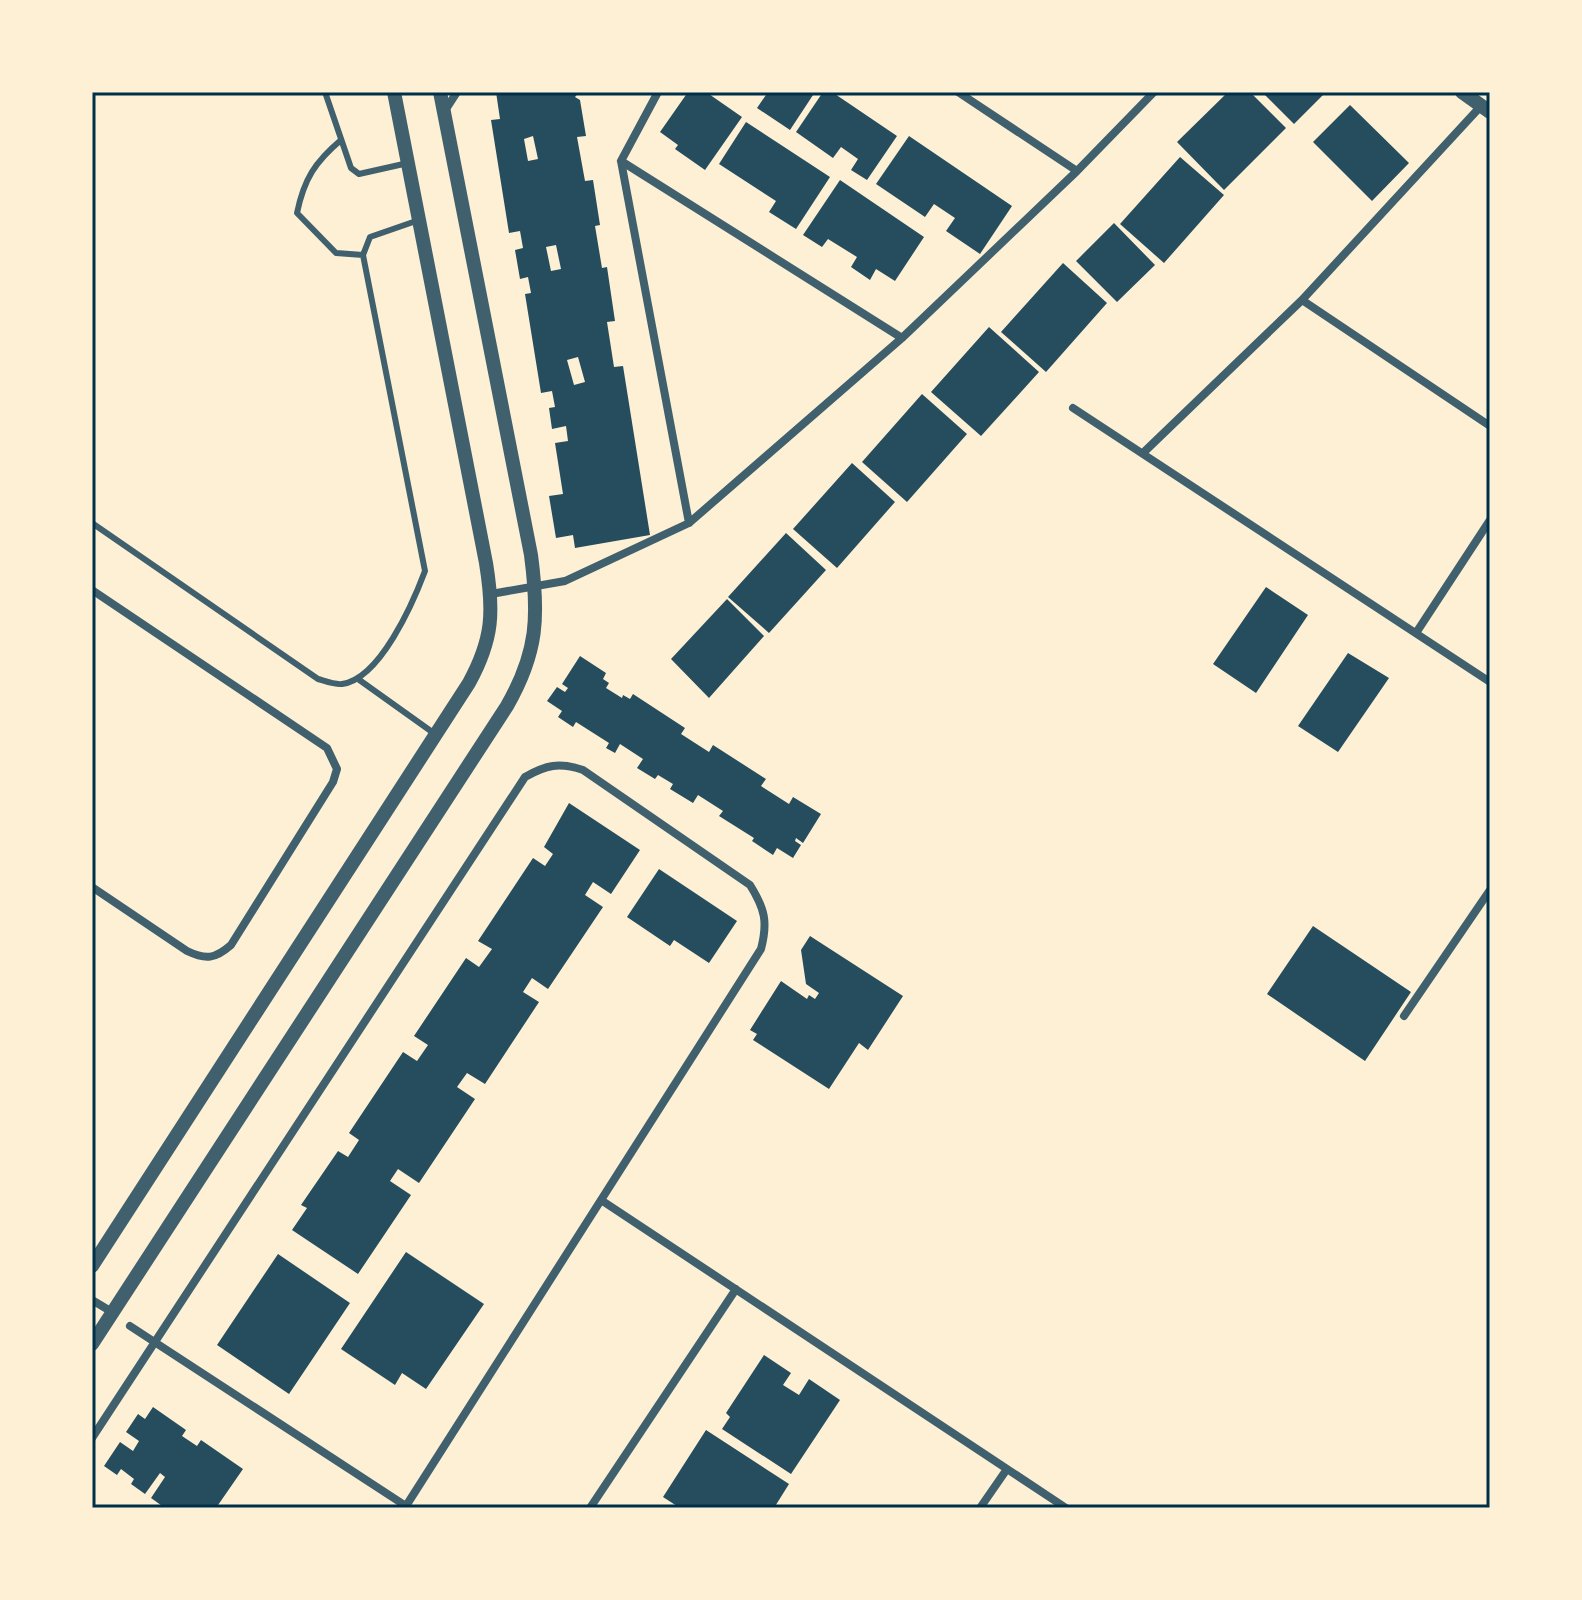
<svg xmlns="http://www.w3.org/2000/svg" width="1582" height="1600" font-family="Montserrat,sans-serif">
<rect width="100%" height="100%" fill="#fdf0d5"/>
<!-- building -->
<path fill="#264d5e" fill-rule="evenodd" d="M496,92h83l-4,5 5,3 6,36 -9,1 8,44 8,-1 7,45 -5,1 7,42 5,-1 8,54 -8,1 7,45 9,-1 27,169 -75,13 -2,-13 -17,3 -7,-42 14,-2 -8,-51 13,-2 -2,-15 -14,3 -3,-21 6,-1 -3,-16 -11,2 -16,-99 6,-1 -3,-16 -8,2 -5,-29 8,-2 -3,-17 -11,2 -18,-113 9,-1zM533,136l5,23 -10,2 -4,-22zM556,245l5,24 -10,2 -5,-24zM578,357l7,25 -11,3 -7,-25z
M688,92h18l36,25 -37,53 -30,-21 3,-4 -18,-13z
M768,92h47l-25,38 -33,-22z
M823,92h9l65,44 -30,44 -16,-10 7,-11 -17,-12 -8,11 -37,-26z
M1228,92h22l36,36 -62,62 -47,-48z
M1262,92h64l-32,32z
M1350,105l59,58 -37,38 -59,-59z
M746,122l84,55 -34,52 -27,-17 7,-11 -57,-37z
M909,136l103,70 -32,48 -34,-23 9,-13 -21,-14 -9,13 -49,-33z
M1180,157l44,38 -60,68 -44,-39z
M840,180l84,57 -29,44 -19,-12 -6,11 -19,-13 6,-10 -29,-18 -6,8 -19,-12z
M1114,223l41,42 -38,37 -41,-41z
M1063,263l44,40 -61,69 -45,-40z
M989,327l50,45 -58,64 -50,-44z
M922,394l45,40 -60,68 -45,-40z
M852,463l43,39 -58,66 -44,-39z
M786,533l40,37 -57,63 -41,-36z
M1266,587l42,28 -52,78 -43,-29z
M727,599l37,37 -55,62 -38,-39z
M1348,653l41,25 -51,74 -40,-26z
M580,656l26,17 -3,6 6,4 -3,5 16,10 1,-3 7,4 3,-5 52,34 -4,6 28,18 4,-7 53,34 -5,7 28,18 4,-7 28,17 -18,29 -7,-5 -1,3 6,4 -8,13 -16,-10 -4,7 -21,-14 2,-3 -35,-22 4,-5 -25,-16 -5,8 -23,-14 3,-5 -15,-9 -3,4 -18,-11 6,-9 -23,-15 -5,9 -9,-5 3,-5 -33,-21 -3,5 -15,-10 4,-6 -15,-10 10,-14 8,5 3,-4 -6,-4z
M569,803l71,47 -29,44 -18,-12 -8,13 18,12 -55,82 -16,-11 -9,14 16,10 -54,82 -18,-11 -10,14 18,12 -56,84 -21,-14 -8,12 21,14 -53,79 -66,-44 15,-22 -6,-3 37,-54 10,6 11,-17 -10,-7 54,-81 14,9 11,-16 -14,-9 52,-78 13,9 13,-18 -14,-8 55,-83 12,8 8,-12 -9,-7z
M659,869l78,52 -28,42 -35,-23 -4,6 -43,-29z
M1313,926l98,66 -46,69 -98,-67z
M810,936l93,60 -35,54 -9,-7 -30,46 -76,-49 4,-6 -7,-4 31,-49 26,18 2,-4 6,4 4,-6 -13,-9 -5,-34z
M406,1252l78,52 -58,85 -24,-16 -7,12 -54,-36z
M278,1254l72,49 -61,91 -72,-49z
M764,1355l27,18 -8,12 16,10 10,-16 31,21 -49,74 -69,-45 8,-12 -4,-4z
M153,1407l33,23 -4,6 15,10 4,-6 42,29 -27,39h-51l-14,-10 14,-21 -5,-4 -15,21 -14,-10 3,-5 -13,-10 -4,6 -13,-9 16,-24 13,9 6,-10 -13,-9 12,-18 7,5z
M706,1430l83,54 -15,24h-94l-17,-11z"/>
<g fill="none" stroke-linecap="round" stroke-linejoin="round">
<!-- service -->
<path stroke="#3f606c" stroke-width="6" d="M325,92l26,76 8,6 49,-11
M341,140c-26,22 -37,39 -44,73l39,40 27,2
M92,523l226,156c7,2 17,6 24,5 38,-5 71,-81 83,-113l-62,-316 7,-18 49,-17
M358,679l77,55"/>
<!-- minor -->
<path stroke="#3f606c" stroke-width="8" d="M658,92l-37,69 68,362
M958,92l119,79
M444,112l13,-20
M621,161l281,177
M1302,300l188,126
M1073,408l417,274
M1143,453l159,-153 179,-194
M92,590l235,158 10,21 -4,13 -102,163c-16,14 -25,15 -44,6l-95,-64
M491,594l74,-13 124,-58 213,-185 175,-167 77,-79
M1416,633l74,-113
M1404,1016l86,-126
M601,1200l465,308
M92,1300l20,12
M130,1326l279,182
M92,1438l433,-661c21,-12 34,-15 58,-7l167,115c15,24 18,37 11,64l-355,557
M590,1508l146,-219
M980,1508l27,-39"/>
<!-- tertiary -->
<path stroke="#3f606c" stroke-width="14" d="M1462,92l28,20
M92,1266l377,-583c24,-44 25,-71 17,-120l-92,-471
M92,1344l415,-638c31,-54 32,-90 24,-151l-91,-463"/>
</g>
<!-- border -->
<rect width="1582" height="1600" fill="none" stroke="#fdf0d5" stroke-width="188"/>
<rect x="94" y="94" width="1394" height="1412" fill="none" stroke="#003049" stroke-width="3"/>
</svg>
